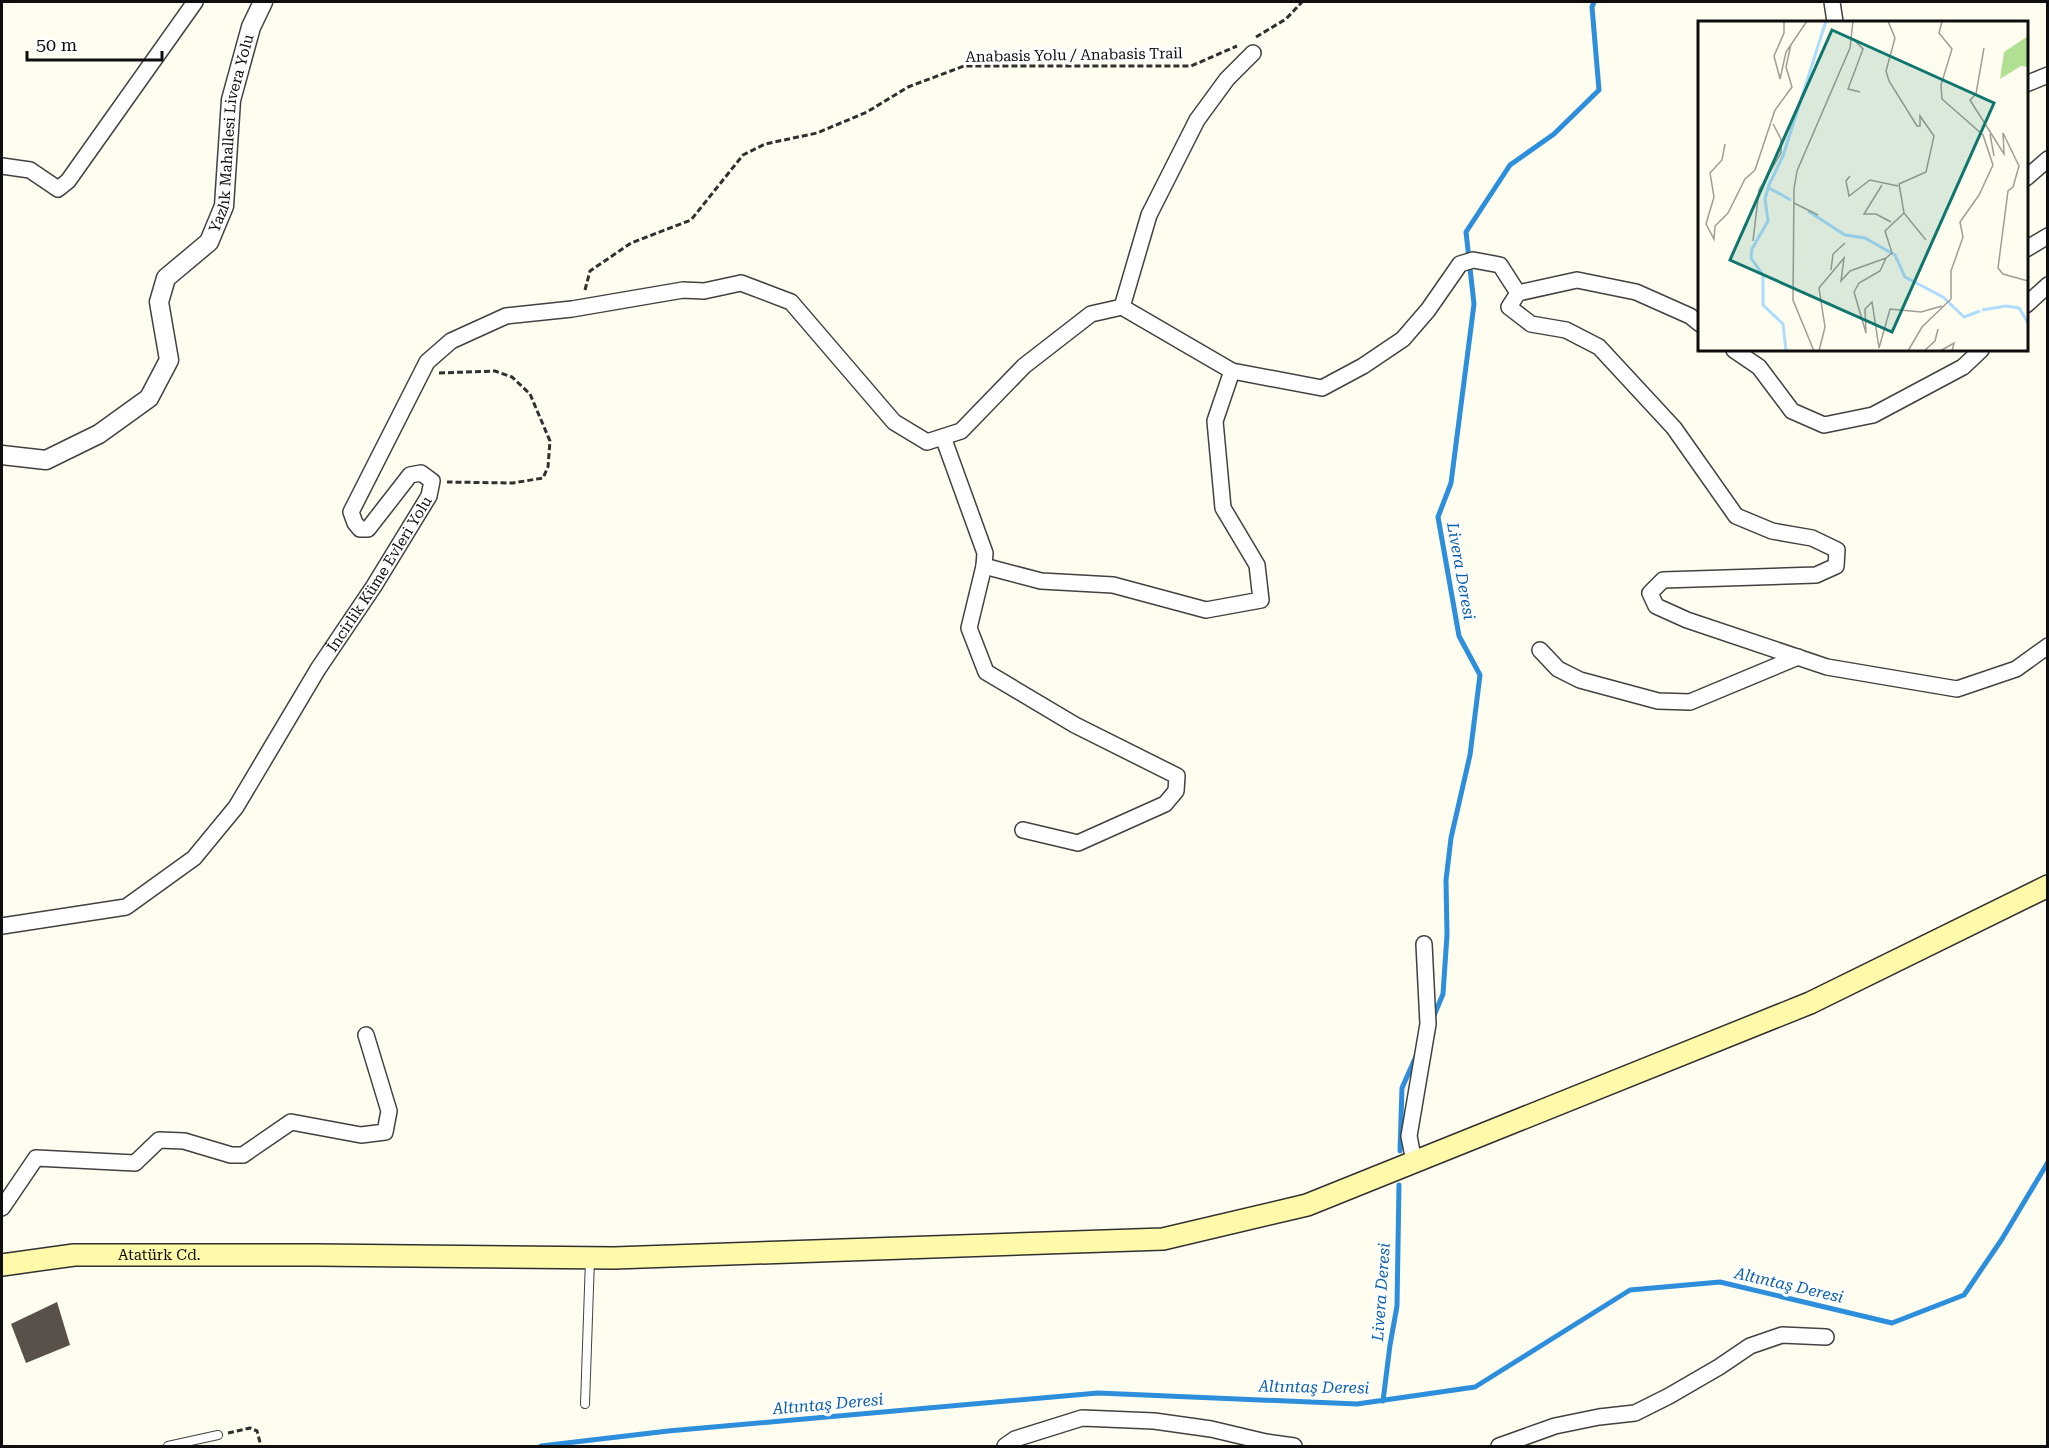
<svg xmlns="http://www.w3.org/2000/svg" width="2049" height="1448" font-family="'Roboto Serif',serif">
<rect width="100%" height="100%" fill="#fffdef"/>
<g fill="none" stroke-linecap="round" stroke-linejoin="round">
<!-- stream -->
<path stroke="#2d8edb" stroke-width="5" d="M1433,1018l10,-24 4,-59 -1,-55 5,-42 19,-83 10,-80 -21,-39 -21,-119 13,-34 23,-179 -8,-72 44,-67 44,-31 45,-44 -7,-83 2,-5
M1400,1151l2,-63 15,-34
M1383,1401l7,-56 7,-39 2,-121
M541,1446l127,-15 430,-38 259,11 118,-17 155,-97 90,-8 172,41 72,-28 38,-56 46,-77"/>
</g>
<!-- building -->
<path fill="#585049" d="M57,1302l13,43 -44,18 -15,-39z"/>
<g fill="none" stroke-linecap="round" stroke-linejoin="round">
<defs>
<path id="service" d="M585,1404l5,-145
M168,1446l50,-11"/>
<g id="minor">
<path d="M1832,2l3,20"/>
<path d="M1253,53l-26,26 -30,41 -48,95 -27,92 110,64 90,17 41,-22 40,-27 25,-29 32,-46 13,-4 27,5 18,28"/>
<path d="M2026,84l22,-9"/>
<path d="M2,166l28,4 28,19 10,-8 127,-179"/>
<path d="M2026,178l22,-19"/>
<path d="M2026,249l22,-13"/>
<path d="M2026,305l22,-20"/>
<path d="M1700,324l-10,-8 -54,-24 -59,-12 -59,13 -9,14 22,17 35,6 33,17 75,81 62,88 36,15 40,7 25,12 -1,16 -20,9 -153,5 -13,13 6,13 31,14 140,47 130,22 59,-20 32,-23"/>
<path d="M1734,350l25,17 33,44 32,14 49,-10 90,-48 18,-17"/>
<path d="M943,437l42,116 -1,13 -15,62 17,44 89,53 102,51 -1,15 -11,13 -87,39 -55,-13"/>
<path d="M984,566l57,15 72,4 93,25 55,-10 -4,-35 -34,-57 -8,-87 17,-50"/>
<path d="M1540,650l18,19 22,11 78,21 32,1 108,-45"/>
<path id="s1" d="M2,926l124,-19 68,-49 42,-51 82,-138 56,-83 55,-90 3,-15 -11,-8 -11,2 -42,54h-8l-5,-6 -4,-11 76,-150 24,-21 55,-25 66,-7 111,-19 21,1 37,-8 50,19 103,120 33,20 34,-11 63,-65 67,-52 31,-7"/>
<path d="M1414,1162l-5,-26 19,-112 -4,-80"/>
<path d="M2,1208l34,-50 99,5 24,-23 25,1 47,14h12l48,-33 70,13 24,-3 4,-21 -23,-76"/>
<path d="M1005,1446l10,-7 67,-21 72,3 57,8 55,13 28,4"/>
<path d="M1499,1446l56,-20 44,-9 36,-4 34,-17 50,-29 31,-21 32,-11 44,2"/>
</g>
<g id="tertiary">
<path id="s2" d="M2,455l44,5 53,-26 50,-36 20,-38 -10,-58 7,-24 43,-36 15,-36 7,-106 20,-73 12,-25"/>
</g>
<g id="secondary">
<path id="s3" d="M2,1265l72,-10h242l298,3 549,-19 144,-34 503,-202 238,-117"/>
</g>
</defs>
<!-- service casing -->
<use href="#service" stroke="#414141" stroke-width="10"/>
<!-- minor casing -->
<use href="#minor" stroke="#414141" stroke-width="18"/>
<!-- tertiary casing -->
<use href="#tertiary" stroke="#414141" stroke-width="21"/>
<!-- secondary casing -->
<use href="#secondary" stroke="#303030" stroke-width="24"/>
<!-- path -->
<path stroke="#303030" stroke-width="3" stroke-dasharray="6 3" stroke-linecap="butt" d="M1256,37l30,-18 16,-17
M585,290l5,-19 41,-28 60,-23 52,-65 22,-11 52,-11 50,-21 41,-25 56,-21h227l46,-20
M439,373l56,-2 17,6 18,17 20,47 -2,26 -5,11 -30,5 -66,-1
M228,1433l22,-5 7,3 4,15"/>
<!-- service -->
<use href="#service" stroke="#fff" stroke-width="8"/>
<!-- minor -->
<use href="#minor" stroke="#fff" stroke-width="15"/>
<!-- tertiary -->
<use href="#tertiary" stroke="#fff" stroke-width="18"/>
<!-- secondary -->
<use href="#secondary" stroke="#fff9aa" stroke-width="21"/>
</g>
<g text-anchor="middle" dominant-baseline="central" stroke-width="6" stroke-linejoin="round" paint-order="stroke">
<!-- street labels -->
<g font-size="15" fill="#0e0e0e" stroke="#fff">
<text transform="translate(1074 55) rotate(-1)">Anabasis Yolu / Anabasis Trail</text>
<text stroke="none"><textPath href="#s2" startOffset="460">Yazlık Mahallesi Livera Yolu</textPath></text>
<text stroke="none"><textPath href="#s1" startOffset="549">İncirlik Küme Evleri Yolu</textPath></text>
<text stroke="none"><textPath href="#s3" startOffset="158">Atatürk Cd.</textPath></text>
</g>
<!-- water labels -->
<g font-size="16" font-style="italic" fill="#0a5fad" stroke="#fff">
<text transform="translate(1461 571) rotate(80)">Livera Deresi</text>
<text transform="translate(1789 1285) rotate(13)">Altıntaş Deresi</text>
<text transform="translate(1381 1292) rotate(-86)">Livera Deresi</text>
<text transform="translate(1314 1387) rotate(1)">Altıntaş Deresi</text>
<text transform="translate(828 1404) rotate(-5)">Altıntaş Deresi</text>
</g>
</g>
<!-- overview -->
<g transform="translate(1698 21)">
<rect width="330" height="330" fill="#fffdef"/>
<path d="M330,15v31l-7,-1 -21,13 4,-27z" fill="#b2e092"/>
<path fill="none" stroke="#aedcfc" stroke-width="3" d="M71,167l22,12M110,190l37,24 20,3 30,17 10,22 38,20 21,20 16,-6M284,289l24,-4 13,2 9,15M88,330l-3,-27 -20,-19v-30l-12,-17 1,-9 16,-28 -3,-22 4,-14 14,-29 43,-135"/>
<path fill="none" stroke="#9f9d95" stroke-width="1.5" d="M86,0v12l-10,23 6,23 6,-27 21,-31M190,0l7,17 -9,33 3,10 28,45h3v-10l14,20 -8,36 -27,12 5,29M155,18l10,10 -15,40 12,3M286,27l-8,46 -6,6 34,54 -1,-21 16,33 -6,21 -5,4 -10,77 5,6 25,7M292,113l4,22M27,123l-3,16 -12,13 4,24 -8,27 8,15 1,-13 13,-13 17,-34 10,-9 20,-60 17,-23 -6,-20 5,-23M152,155l-4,5 3,15 21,-16 28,6M184,164l-18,29h12l15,8M96,182l24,12M55,220l6,-51 22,-37v-14l-8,-15M188,237l6,-5 -7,-22 19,-18 22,27M133,249l2,-16 12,-11M116,330l-21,-51 1,-111 3,-18 53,-123 3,-27M121,330l6,-24 -6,-39 25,-30 -3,23 9,-10 36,-13 -6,13 -21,12 -5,9 12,41 -1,-24 7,-7 7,46 11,-39 31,3 21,-6M210,330l14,-24 29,-28v-28l12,-34 -3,-15 19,-27 14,-30 -10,-30 -41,-36 -1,-14 11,-36 -13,-16 3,-12M226,330l11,-10 3,-12M242,330l14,-8 -2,8"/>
<path fill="#0f766e" fill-opacity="0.15" stroke="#0f766e" stroke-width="3" d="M134,9l162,73 -102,229 -162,-72z"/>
<rect width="330" height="330" fill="none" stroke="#0e0e0e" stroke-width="3"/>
</g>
<!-- border -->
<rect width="2049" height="1448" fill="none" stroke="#0e0e0e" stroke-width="6"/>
<!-- scale -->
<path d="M27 51v9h135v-9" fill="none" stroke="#0e0e0e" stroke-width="3"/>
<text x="36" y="51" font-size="18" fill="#0e0e0e" stroke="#ffffff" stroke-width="4.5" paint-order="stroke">50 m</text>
</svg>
